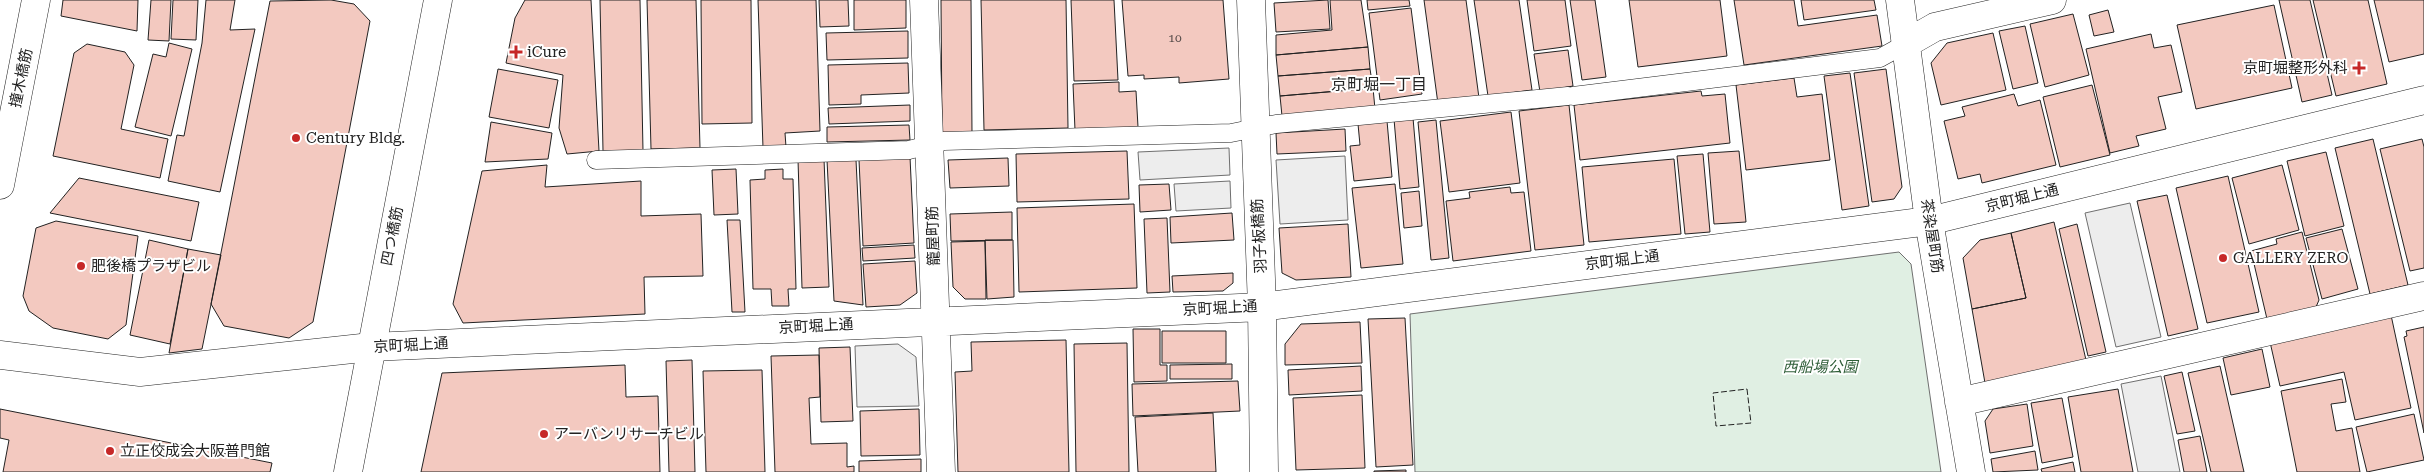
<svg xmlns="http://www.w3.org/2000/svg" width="2424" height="472" font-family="'Roboto Serif','Noto Sans JP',serif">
<rect width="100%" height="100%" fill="#fff"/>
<!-- green -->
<path fill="#e0efe3" stroke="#6f6f6f" d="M1899,252l12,12 30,208h-526l-5,-158z"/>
<!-- parking -->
<path fill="#ededed" stroke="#6f6f6f" d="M1229,148l1,27 -90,5 -2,-28z
M1345,156l3,64 -68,4 -4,-64z
M1230,181l1,27 -55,3 -2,-27z
M2130,203l31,134 -45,10 -31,-134z
M898,344l18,13 3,49 -62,1 -2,-61z
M2161,376l19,96h-42l-17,-88z"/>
<!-- building -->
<path fill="#f3c9c0" stroke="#222" d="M63,0h75l-1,31 -76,-15z
M151,0h20l-2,41 -21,-1z
M173,0h25l-2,40 -25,-1z
M206,0h29l-5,30 25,-1 -35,163 -52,-11 9,-46 7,1 18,-93z
M331,0l23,4 16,17 -57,301 -24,16 -65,-12 -13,-22 59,-303z
M525,0h66l8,151 -32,3 -8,-26 4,-53 -57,-12 9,-45z
M600,0h40l3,151h-40z
M647,0h49l4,148 -49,1z
M701,0h50l1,123 -50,1z
M758,0h58l4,131 -35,2 1,14 -23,1z
M819,0h29l1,26 -29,1z
M854,0h52v28l-52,2z
M941,0h30l1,134h-30z
M981,0h85l2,128 -84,2z
M1071,0h43l4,80 -44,1z
M1122,0h101l6,79 -50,4v-6l-35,2v-4l-16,1z
M1328,0l2,29 -54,3 -2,-29z
M1330,0h31l7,47 -92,8v-20l56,-5z
M1367,0h42l1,6 -42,4z
M1424,0h42l13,98 -41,6z
M1474,0h45l13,90 -44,6z
M1527,0h38l6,46 -37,5z
M1570,0h25l11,77 -24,3z
M1629,0h91l7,56 -89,11z
M1734,0h60l4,26 79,-11 5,31 -138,19z
M1801,0h73l2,10 -72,10z
M2279,0h31l22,95 -30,7z
M2313,0h55l19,84 -51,12z
M2374,0h50v54l-35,8z
M2274,5l18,83 -96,21 -19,-84z
M1411,8l11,86 -42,6 -11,-87z
M2108,10l6,22 -20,4 -5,-21z
M2073,14l16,61 -44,12 -15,-63z
M2025,26l13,57 -25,6 -14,-58z
M908,31v27l-81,2 -1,-27z
M1993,33l13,57 -65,15 -10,-42 16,-20z
M2151,34l3,14 17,-3 11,47 -24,5 8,32 -30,7 3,10 -29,7 -24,-104z
M169,43l23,6 -21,87 -36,-9 18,-73 13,3z
M87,44l38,8 9,13 -13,64 47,10 -8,39 -107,-22 21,-103z
M1368,47l2,22 -92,7 -2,-21z
M1568,50l5,36 -33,6 -6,-38z
M908,63l1,30 -48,2v9l-32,1 -1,-40z
M498,69l60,11 -9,48 -60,-11z
M1370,69l3,19 -93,8 -2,-20z
M1886,69l16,118 -8,12 -22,3 -18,-129z
M1850,73l19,133 -27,4 -18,-134z
M1794,78l3,19 25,-3 8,66 -84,10 -10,-85z
M1119,82v10l17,-1 2,36 -63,3 -2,-46z
M2092,85l18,70 -50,12 -17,-70z
M1373,88l2,21 -93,7 -2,-20z
M1701,91l1,5 23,-2 5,49 -150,17 -6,-55z
M2014,94l4,12 22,-6 16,65 -74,18 -2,-9 -22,5 -14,-58 21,-5 -3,-9z
M910,105v16l-81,3 -1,-16z
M1569,105l15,140 -49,5 -16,-139z
M1511,112l9,71 -71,9 -9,-71z
M1413,118l6,69 -19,2 -6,-70z
M1436,120l13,138 -18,2 -13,-138z
M1387,121l5,56 -38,4 -4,-35 10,-1 -2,-21z
M491,122l61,11 -4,26 -63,3z
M909,125l1,15 -83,2v-15z
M1345,129l1,22 -69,3 -1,-21z
M2373,139l35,146 -38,9 -35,-146z
M2422,139l2,8v121l-14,3 -30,-122z
M1127,151l2,48 -112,3 -1,-48z
M1739,151l7,71 -32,2 -6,-71z
M2326,152l18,74 -39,10 -18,-75z
M1703,154l7,78 -25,2 -8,-78z
M910,157l4,86 -51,3 -4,-86z
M1008,158l1,28 -59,2 -2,-28z
M824,159l5,128 -27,1 -4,-128z
M1674,159l7,75 -92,8 -7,-75z
M827,160h29l7,145 -29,-4z
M547,165l-2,22 96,-6v35l60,-2 2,62 -59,1 1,37 -182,9 -10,-19 29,-133z
M2282,165l17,65 -50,14 -17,-66z
M736,169l2,45 -24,1 -2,-45z
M783,169v10h10l3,110h-8l1,17h-17l-1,-17h-18l-3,-109 15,-1v-9z
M2228,176l31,136 -52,11 -31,-135z
M79,178l120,24 -8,39 -141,-28z
M1169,184l2,26 -31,2 -1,-27z
M1395,184l8,80 -42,4 -9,-80z
M1510,187l1,6 13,-1 7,59 -78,10 -7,-60 24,-3 -1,-6z
M1419,191l3,35 -18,2 -3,-35z
M2167,195l31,134 -30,7 -31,-135z
M1134,204l3,84 -118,4 -2,-84z
M1012,212v28l-61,1 -1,-27z
M1232,213l2,27 -63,3 -1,-26z
M1167,218l3,74 -23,1 -3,-74z
M727,220h13l5,92h-13z
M56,221l82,15 -12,89 -18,14 -55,-11 -24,-17 -6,-15 13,-68z
M2054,222l32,138 -101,23 -13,-74 54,-11 -15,-65z
M1348,224l3,53 -55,3 -14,-7 -3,-45z
M2077,224l29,128 -18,4 -29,-127z
M2342,229l16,60 -36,10 -16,-61z
M2302,232l17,68 -3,7 -49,12 -16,-68 26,-7 -1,-5z
M2011,233l15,65 -54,11 -9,-51 17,-18z
M149,240l39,9 -18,95 -40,-9z
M985,240h28l1,57 -27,2z
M985,241l1,58h-21l-12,-12 -2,-45z
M914,245l1,13 -52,3 -1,-13z
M188,249l33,6 -19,94 -33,4z
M915,261l2,32 -17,12 -34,2 -3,-43z
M1233,273v10l-10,8 -50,1 -1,-16z
M2391,315l20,93 -56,12 -11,-48 -64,14 -10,-44z
M1405,318l8,147 -37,2 -8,-148z
M1360,322l2,41 -77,2v-21l16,-20z
M2424,327v106l-20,-96 3,-1 -1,-5z
M1133,329h27v36h7v16l-33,1z
M1162,331h64v32h-64z
M1066,340l3,132h-111l-3,-100 17,-1 -1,-29z
M1127,343l2,129h-53l-2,-128z
M850,347l3,74 -32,1 -2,-74z
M2262,349l8,38 -39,8 -8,-37z
M819,355l1,42 -11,1 2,46 36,-1v24l7,-1v6h-79l-4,-116z
M692,360l3,112h-26l-3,-111z
M1232,364v15h-62v-14z
M625,365l1,32 32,-1 2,76h-239l21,-99z
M1361,366l1,25 -73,4 -1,-25z
M2220,366l24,106h-33l-23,-99z
M762,370l3,102h-59l-3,-101z
M2182,372l13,59 -18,3 -13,-58z
M2342,379l4,23 -15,2 5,27 16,-3 8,44h-63l-16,-81z
M1238,381l2,30 -107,5 -1,-32z
M2118,389l15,83h-52l-13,-75z
M1362,395l3,73 -69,2 -3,-72z
M2062,398l11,59 -31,6 -11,-60z
M2027,404l6,42 -43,7 -5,-32 8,-12z
M0,409l272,54 -2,9h-267l6,-32 -9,-2z
M919,409l1,46 -59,1 -1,-45z
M1213,413l3,59h-78l-3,-55z
M2414,414l10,46 -57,12 -11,-45z
M2200,436l7,36h-23l-6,-32z
M2035,451l3,19 -45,2 -2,-13z
M921,459v13h-62v-11z
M2073,462l2,10h-33l-1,-3z
M1406,470v2h-32v-1z"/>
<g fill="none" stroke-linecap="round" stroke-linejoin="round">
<defs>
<path id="lane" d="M1573,96l307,-38 27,-15
M596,160l313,-10 35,-9 287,-8 45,-9 292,-28"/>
<path id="street" d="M924,0l17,472
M1251,0l11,307 2,165
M1900,0l29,221 42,251
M1907,43l28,-16 117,-27
M0,185l36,-185
M0,355l140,17 231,-25 891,-40 667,-86 495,-121
M1959,402l465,-106"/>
<path id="primary" d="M348,472l90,-472"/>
</defs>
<!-- lane casing -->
<use href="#lane" stroke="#222" stroke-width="19"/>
<!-- street casing -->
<use href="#street" stroke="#222" stroke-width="29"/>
<!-- primary casing -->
<use href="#primary" stroke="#222" stroke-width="29"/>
<!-- lane -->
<use href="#lane" stroke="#fff" stroke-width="18"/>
<!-- street -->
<use href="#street" stroke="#fff" stroke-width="28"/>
<!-- primary -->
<use href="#primary" stroke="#fff" stroke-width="28"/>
<!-- fence -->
<path stroke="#222" stroke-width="1" stroke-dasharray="6 2.5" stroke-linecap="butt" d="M1747,389l4,34 -35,3 -3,-33z"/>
</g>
<!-- markers -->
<g fill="#c62828" stroke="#fff" stroke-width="2">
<path d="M513.5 44.5h5v5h5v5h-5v5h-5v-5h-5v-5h5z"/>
<path d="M2356.5 60.5h5v5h5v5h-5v5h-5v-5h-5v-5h5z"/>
<circle cx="296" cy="138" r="5"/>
<circle cx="2223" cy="258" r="5"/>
<circle cx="81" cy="266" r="5"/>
<circle cx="544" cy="434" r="5"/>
<circle cx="110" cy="451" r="5"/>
</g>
<g text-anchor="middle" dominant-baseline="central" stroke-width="4" stroke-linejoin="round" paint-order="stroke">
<!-- number labels -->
<g font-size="12" fill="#564c4a">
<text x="1175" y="38">10</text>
</g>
<!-- poi labels -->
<g font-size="15" fill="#222" stroke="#fff" text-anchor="start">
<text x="527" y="52">iCure</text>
<text x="2348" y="68" text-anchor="end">京町堀整形外科</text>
<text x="306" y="138">Century Bldg.</text>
<text x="2233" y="258">GALLERY ZERO</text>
<text x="91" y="266">肥後橋プラザビル</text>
<text x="554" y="434">アーバンリサーチビル</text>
<text x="120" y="451">立正佼成会大阪普門館</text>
</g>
<!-- street labels -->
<g font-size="15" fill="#222" stroke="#fff">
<text transform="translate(21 78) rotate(-78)">撞木橋筋</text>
<text transform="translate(2022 198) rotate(-14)">京町堀上通</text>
<text transform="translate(392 236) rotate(-79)">四つ橋筋</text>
<text transform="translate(933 236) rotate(-92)">籠屋町筋</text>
<text transform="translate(1259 236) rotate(-93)">羽子板橋筋</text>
<text transform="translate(1932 236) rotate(81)">茶染屋町筋</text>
<text transform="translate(1622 260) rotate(-7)">京町堀上通</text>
<text transform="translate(1220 308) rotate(-3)">京町堀上通</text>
<text transform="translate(816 326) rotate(-3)">京町堀上通</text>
<text transform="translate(411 345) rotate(-3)">京町堀上通</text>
</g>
<!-- park labels -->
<g font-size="15" font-style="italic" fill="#2f5e38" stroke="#fff">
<text x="1820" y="367">西船場公園</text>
</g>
<!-- neighbourhood labels -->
<g font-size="16" fill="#222" stroke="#fff">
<text x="1379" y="84">京町堀一丁目</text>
</g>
</g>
</svg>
